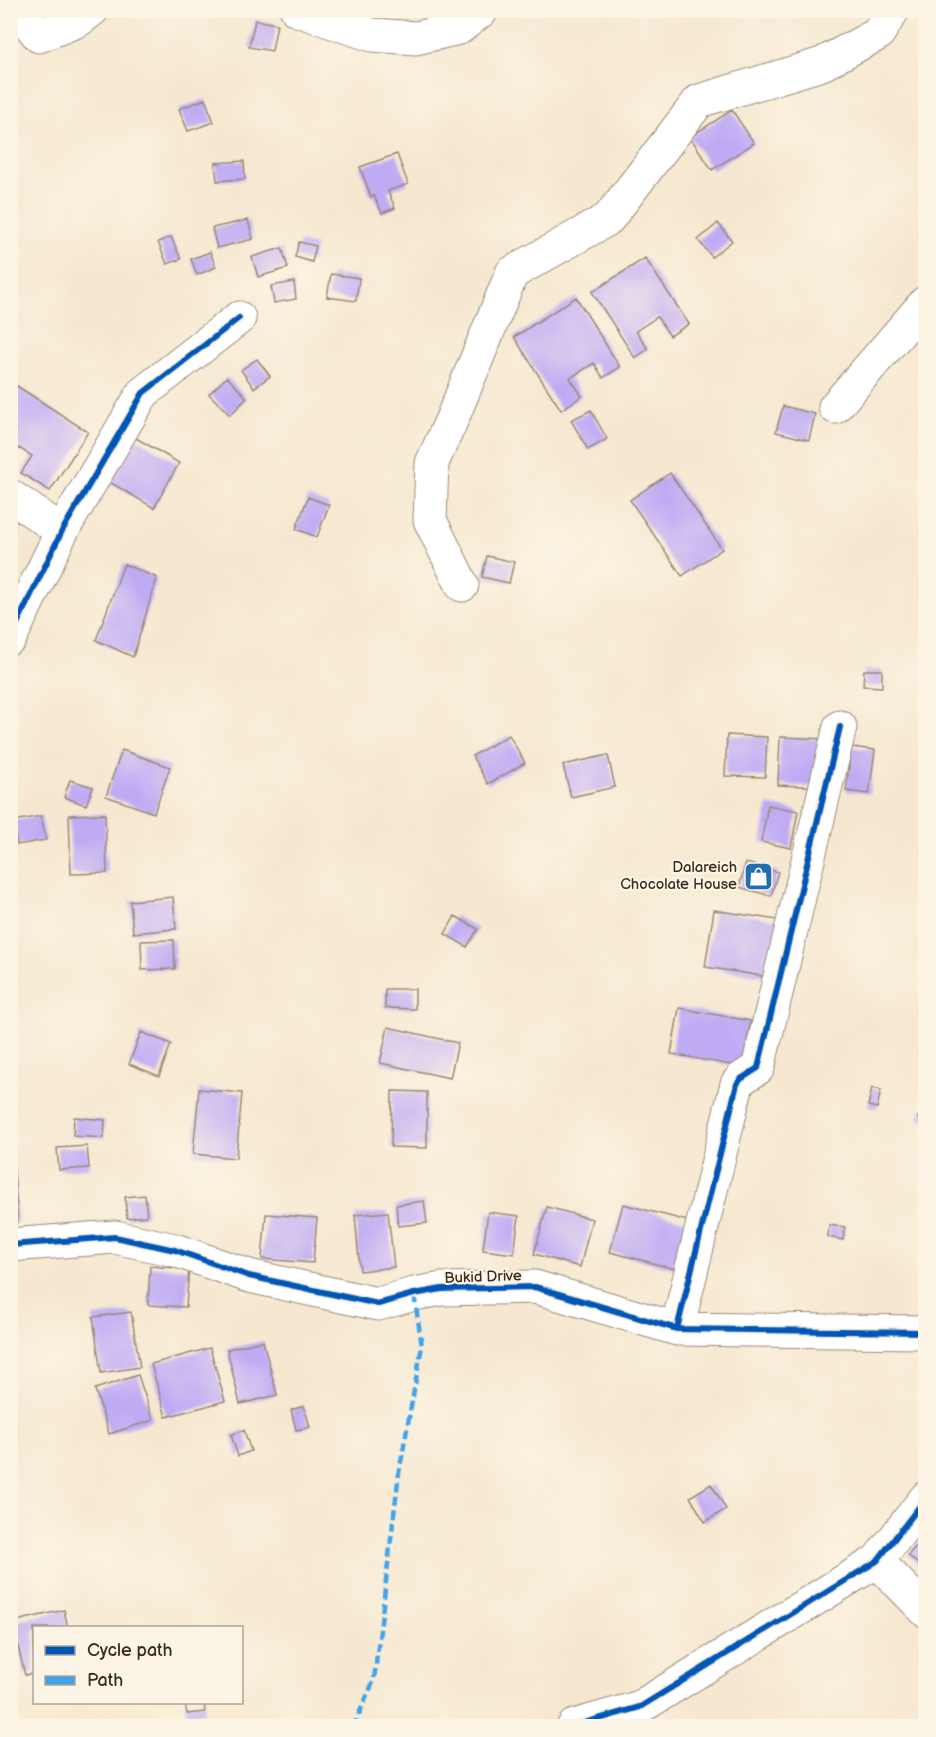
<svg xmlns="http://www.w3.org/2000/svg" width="936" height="1737" font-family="'Balsamiq Sans',sans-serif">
<rect width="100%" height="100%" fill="#fcf5e5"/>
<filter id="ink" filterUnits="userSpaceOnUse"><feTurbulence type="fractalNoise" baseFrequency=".0167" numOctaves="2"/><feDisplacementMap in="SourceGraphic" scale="12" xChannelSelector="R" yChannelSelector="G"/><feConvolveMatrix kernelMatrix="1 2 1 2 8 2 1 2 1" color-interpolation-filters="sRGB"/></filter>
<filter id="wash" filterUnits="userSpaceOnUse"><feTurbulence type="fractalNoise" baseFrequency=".008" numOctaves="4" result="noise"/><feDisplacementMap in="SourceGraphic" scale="24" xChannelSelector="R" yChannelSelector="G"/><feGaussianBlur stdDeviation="1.35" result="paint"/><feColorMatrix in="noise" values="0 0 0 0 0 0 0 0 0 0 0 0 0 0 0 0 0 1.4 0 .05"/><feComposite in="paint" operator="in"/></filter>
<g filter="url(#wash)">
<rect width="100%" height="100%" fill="#f6e8d0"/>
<g id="blocks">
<!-- building -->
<path fill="#bfabf4" d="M255,20l22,4 -5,27 -23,-4z
M205,99l9,23 -26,9 -9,-22z
M732,110l22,33 -42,27 -22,-33z
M397,154l11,30 -20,7 7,17 -13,5 -8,-17 -3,1 -11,-30z
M244,161l1,18 -28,2 -2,-18z
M248,220l5,19 -36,9 -5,-20z
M718,223l14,18 -20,16 -14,-17z
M171,237l10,22 -14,5 -9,-22z
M299,242l17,4 -4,16 -17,-5z
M282,248l6,20 -30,9 -6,-20z
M210,252l6,15 -19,8 -6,-16z
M645,258l44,66 -19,12 -13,-19 -21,14 12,18 -13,9 -43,-66z
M331,274l28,4 -3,23 -29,-4z
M294,282l2,17 -22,4 -3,-17z
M576,297l44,70 -17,11 -9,-15 -24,15 12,18 -21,14 -47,-73z
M257,359l13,17 -16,12 -13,-18z
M227,377l20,21 -17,17 -21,-21z
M17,386l71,46 -38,59 -29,-18 11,-17 -13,-8 -9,13v-65z
M783,406l32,8 -6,26 -33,-8z
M591,410l16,29 -19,11 -17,-30z
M124,431l55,32 -25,45 -55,-32z
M670,473l52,76 -40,27 -52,-76z
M308,497l21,8 -12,32 -21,-8z
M487,556l27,6 -5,21 -27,-6z
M124,564l33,14 -24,79 -37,-17z
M864,670h18v17l-19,-1z
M509,735l16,28 -37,21 -16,-28z
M727,735l40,2 -2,40 -40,-1z
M780,737l48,2 -2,48 -48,-2z
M851,747l24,3 -6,44 -23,-3z
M122,750l48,17 -16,46 -48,-17z
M608,755l7,32 -44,10 -8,-32z
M70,780l23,7 -7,18 -22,-8z
M768,805l30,6 -7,37 -30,-6z
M105,814l2,59 -36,1 -2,-59z
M41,816l5,24 -29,5 -4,-24z
M746,863l32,9 -7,24 -32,-9z
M173,897l3,32 -43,4 -3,-32z
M714,910l70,11 -9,57 -70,-11z
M455,916l23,13 -11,18 -22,-13z
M174,940l1,29 -33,1 -1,-29z
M385,989h30v20l-30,-1z
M679,1008l72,13 -9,46 -71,-13z
M388,1027l70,16 -8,35 -70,-15z
M141,1032l30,12 -12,32 -30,-12z
M872,1088l9,2 -4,18 -9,-2z
M199,1089l43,4 -6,65 -43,-4z
M392,1091l35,1v56l-36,-1z
M922,1109l4,2v10l-8,-3z
M74,1117l31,3 -1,18 -31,-2z
M10,1144h2l6,78 -8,1z
M87,1146l2,22 -30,2 -2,-22z
M145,1195l2,21 -20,2 -2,-21z
M424,1201l3,22 -29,3 -2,-21z
M623,1204l72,19 -12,48 -73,-19z
M547,1207l45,12 -12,48 -46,-13z
M388,1212l6,55 -34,4 -5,-56z
M488,1212l31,4 -5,38 -31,-4z
M266,1214l51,4 -4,45 -51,-4z
M829,1225l16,2 -2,13 -15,-3z
M150,1266l39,3 -3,38 -38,-2z
M131,1312l9,55 -39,6 -8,-56z
M263,1341l14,54 -37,9 -13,-55z
M210,1348l15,53 -59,16 -15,-53z
M138,1375l15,45 -44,14 -14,-45z
M304,1406l6,21 -14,3 -5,-20z
M244,1430l7,21 -13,5 -7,-21z
M711,1484l15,25 -21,13 -15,-25z
M926,1535v36l-18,-16z
M64,1610l4,18h-34v45l-9,2 -13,-53z
M204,1702l1,10 -18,2 -2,-10z"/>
</g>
</g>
<g filter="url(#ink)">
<use href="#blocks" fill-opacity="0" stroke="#988977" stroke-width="1.5"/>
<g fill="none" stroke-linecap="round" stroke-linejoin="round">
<defs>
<path id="minor" d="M18,10l21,26 40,-16 13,-10
M297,10l75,25 44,3 43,-10 23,-18
M835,407l91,-105
M10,496l52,35
M462,585l-32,-65 2,-57 20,-44 60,-146 96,-54 91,-118 123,-37 56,-30 15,-24
M10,638l52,-107 81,-138 96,-75
M10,1245l105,-8 60,13 74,26 129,28 36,-10 28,-5 93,-2 142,42 249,3
M677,1329l60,-245 4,-5 17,-11 82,-341
M877,1561l49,50
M574,1726l66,-19 237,-146 49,-63"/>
</defs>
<!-- minor casing -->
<use href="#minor" stroke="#988977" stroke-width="35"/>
<!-- minor -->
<use href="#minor" stroke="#fff" stroke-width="33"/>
<!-- quiet -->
<path stroke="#3fa3ea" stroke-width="4.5" stroke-dasharray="9 4.5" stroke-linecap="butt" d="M351,1726l4,-3 19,-43 25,-207 23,-127 -8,-52"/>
<defs>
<path id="cycleway" d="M10,638l52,-107 81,-138 96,-75
M10,1245l105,-8 60,13 74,26 129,28 36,-10 28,-5 93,-2 142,42 249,3
M677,1329l60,-245 4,-5 17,-11 82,-341
M574,1726l66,-19 237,-146 49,-63"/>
</defs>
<!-- cycleway casing -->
<use href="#cycleway" stroke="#fcf5e5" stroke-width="10"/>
<!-- cycleway -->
<use href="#cycleway" stroke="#0057b8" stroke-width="6"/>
</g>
</g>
<!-- icons -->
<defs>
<symbol id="shop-square" viewBox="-11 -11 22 22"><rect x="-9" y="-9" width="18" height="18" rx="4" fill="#1f6fb2" stroke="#fcf5e5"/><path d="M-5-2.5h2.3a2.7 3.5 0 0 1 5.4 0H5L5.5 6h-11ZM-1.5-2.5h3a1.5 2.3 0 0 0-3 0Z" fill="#fff"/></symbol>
</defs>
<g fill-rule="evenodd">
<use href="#shop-square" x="742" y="860" width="33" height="33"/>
</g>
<g text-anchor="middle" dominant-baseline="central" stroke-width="4.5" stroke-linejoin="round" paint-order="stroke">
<!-- poi labels -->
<g font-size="15" fill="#3b2a1e" stroke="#fcf5e5" text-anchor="end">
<text x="737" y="867">Dalareich<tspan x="737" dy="17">Chocolate House</tspan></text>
</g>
<!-- street labels -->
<g font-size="15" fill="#3b2a1e" stroke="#fcf5e5">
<text transform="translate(483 1277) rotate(-2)">Bukid Drive</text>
</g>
</g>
<!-- margin -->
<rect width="936" height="1737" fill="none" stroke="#fcf5e5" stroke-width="36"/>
<!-- legend -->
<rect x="33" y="1626" width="210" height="78" fill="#fcf5e5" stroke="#afa495" stroke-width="1.5"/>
<rect x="45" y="1646" width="30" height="9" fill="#0057b8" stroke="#afa495" stroke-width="1.5"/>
<text x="87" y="1656" font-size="18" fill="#3b2a1e">Cycle path</text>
<rect x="45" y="1676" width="30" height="9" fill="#3fa3ea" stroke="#afa495" stroke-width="1.5"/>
<text x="87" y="1686" font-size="18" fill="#3b2a1e">Path</text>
</svg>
